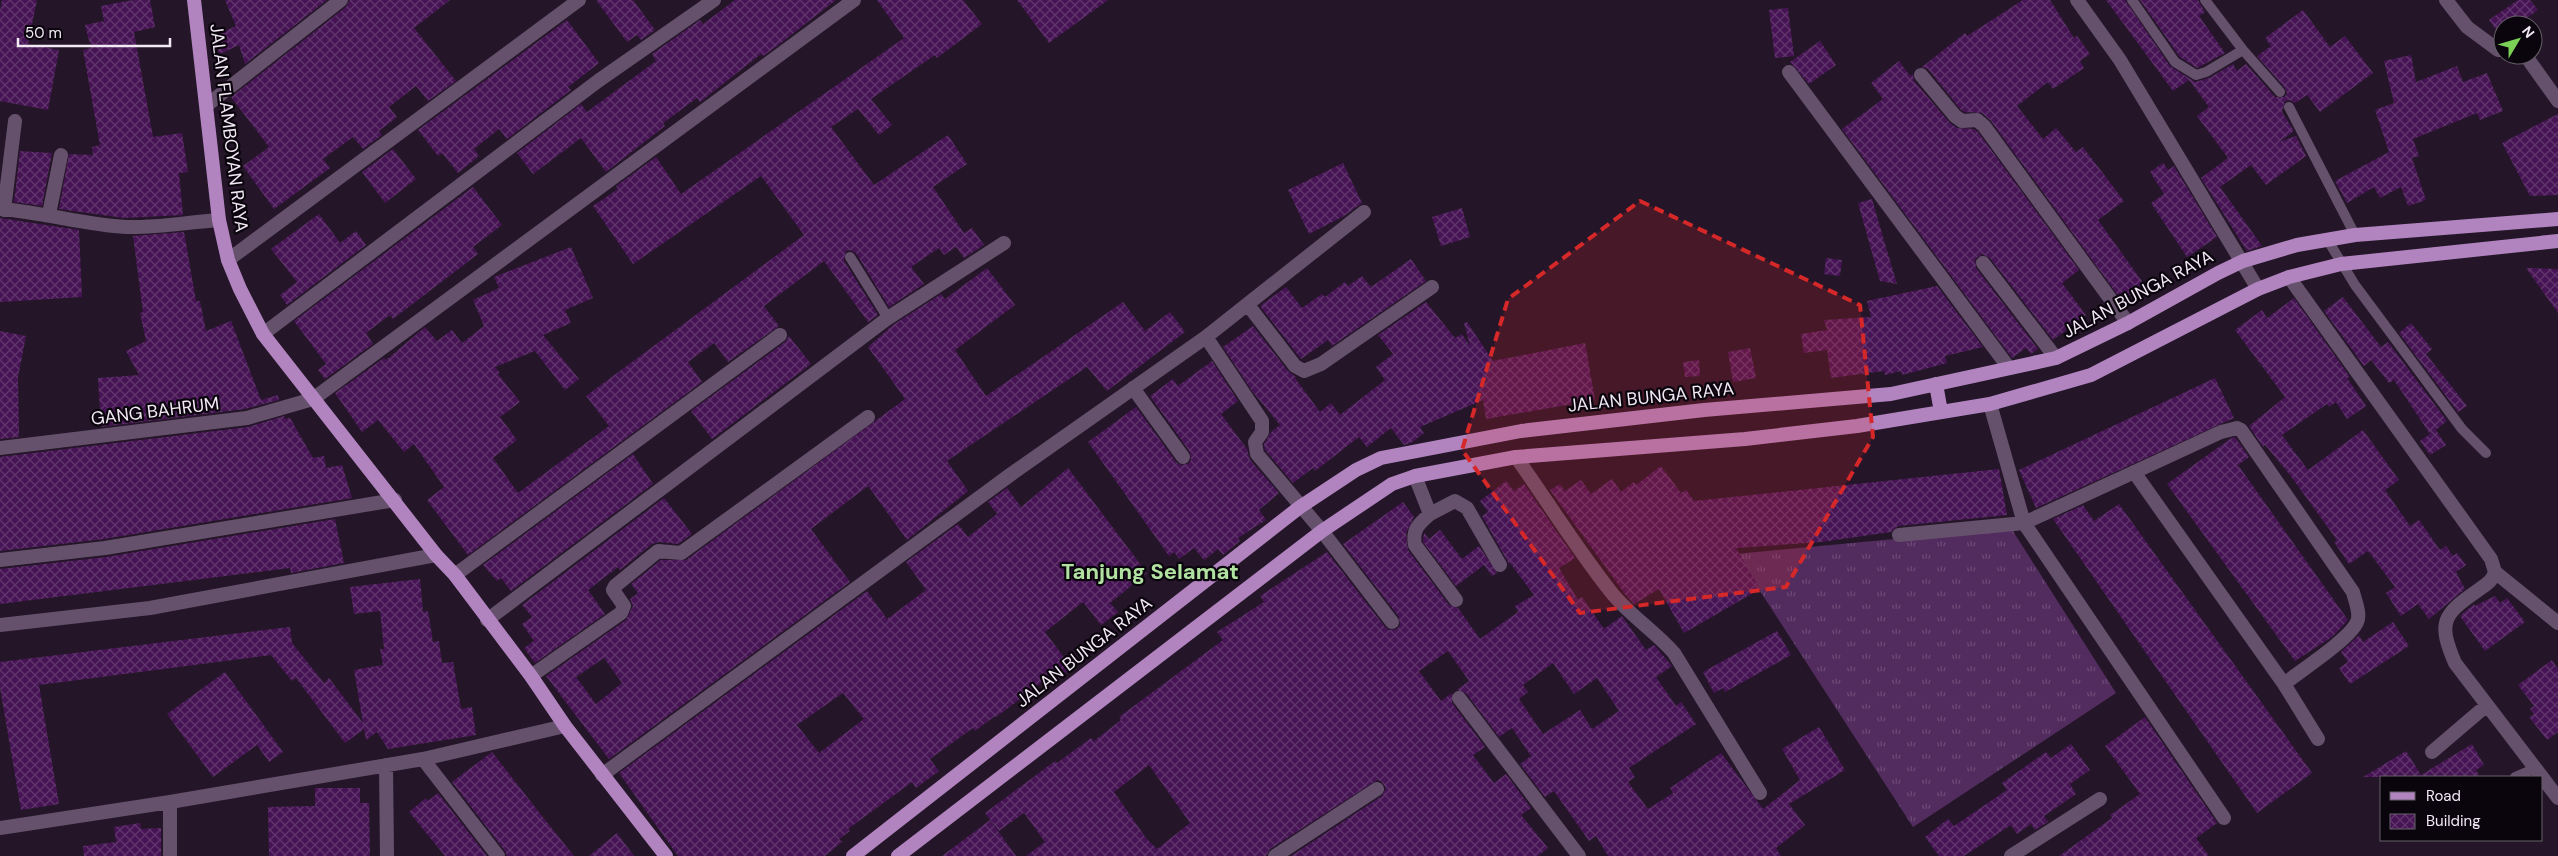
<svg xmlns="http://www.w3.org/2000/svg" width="2558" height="856" font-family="'DM Sans',sans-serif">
<defs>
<pattern id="grass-tufts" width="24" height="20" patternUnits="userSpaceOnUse" patternTransform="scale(1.25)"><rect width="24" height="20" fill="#532c5f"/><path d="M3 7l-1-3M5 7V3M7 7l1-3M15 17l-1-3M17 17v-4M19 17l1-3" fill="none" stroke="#6c4b77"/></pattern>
<pattern id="building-cross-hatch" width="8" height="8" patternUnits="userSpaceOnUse" patternTransform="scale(1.25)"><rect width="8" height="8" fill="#461454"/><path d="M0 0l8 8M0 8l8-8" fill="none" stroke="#61366d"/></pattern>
</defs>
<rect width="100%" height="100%" fill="#241628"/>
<!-- grass -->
<path fill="url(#grass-tufts)" d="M2011,528l105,165 -203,134 -177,-273z"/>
<!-- building -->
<path fill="url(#building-cross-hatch)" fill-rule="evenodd" d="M2,0h35l-9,44 31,6 -11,60 -48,-9v-90z
M133,0h17l5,27 -21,5 19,105 29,-4 6,39 -9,1 4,42 -59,3 -65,-9 10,-55 24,1 -1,-8 8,-2 -17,-95 8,-2 -6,-23 19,-4 -3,-15z
M225,0h102l-82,64 -6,-19 -19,9 -8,-17 24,-11z
M350,0h100l-36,28 42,53 -28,20 -12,-15 -27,21 8,10 -18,14 3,4 -19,14 -10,-12 -30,22 7,9 -56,41 -31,-43 26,-19 -38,-50 115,-90z
M596,0h37l22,30 -14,10 -4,-5 -10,7z
M735,0h101l-59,46 -14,10 -2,-2 -61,48 -3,-4 -34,25 2,3 -59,46 -25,-34 -48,36 -16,-21 64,-49 6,8 69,-51 -4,-7 48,-34 3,4z
M877,0h86l19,24 -45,34 -2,-3 -64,44 21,26 -13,10 -21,-26 -27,18 43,58 74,-50 19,29 -34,23 31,46 8,-5 12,17 -20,13 -8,-11 -12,8 -5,-7 -28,19 13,17 -35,23 -33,-54 -6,-3 -4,1 -2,10 34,54 -10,7 -44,-61 -60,45 15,20 -51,36 -14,-19 -26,19 14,20 -234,173 -41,-55 17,-13 -30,-43 -10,8 -26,-32 -16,12 -27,-39 49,-35 2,2 39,-33 12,14 15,-11 10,13 22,-17 -11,-26 26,-12 -5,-11 77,-30 22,51 -28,12 6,13 -28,12 36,44 -14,11 -30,-39 -40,16 5,6 -2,1 22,28 -20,15 17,23 -24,18 25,35 91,-67 -23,-30 218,-161 -43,-59 -128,88 -40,-58 25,-17 -2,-3 40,-29 25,37 223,-156z
M1017,0h91l-59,43z
M2023,0h27l24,38 3,-2 13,18 -10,7 4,7 -31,21 -5,-7 -31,24 26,33 13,-11 20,24 7,-5 41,54 -26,19 46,64 -22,17 -131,-180 -9,-8 -17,-1 -4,-2 -33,-41 -6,-2 43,-34 2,3z
M2106,0h19l45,66 25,16 14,-4 24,-14 4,7 9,-7 29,33h9l3,-3 -2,-6 -28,-32 14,-10 -6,-8 38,-28 27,37 15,-11 28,37 -53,39 -13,-17 -12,8 -5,-3 -5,1 -3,11 12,19 -15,11 17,-6 10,20 -40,29 -15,-20 -31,22 42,59 -15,5 -46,-73 27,-20 -31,-42 12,-9 -20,-27 -16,11z
M2140,0h58l7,12 -6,4 26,37 -28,15 -17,-11z
M2518,0h12l8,10 -21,15h-14v9h-4l-10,-14z
M1788,8l6,48 -19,2 -6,-48z
M567,20l32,43 -31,24 3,3 -64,49 -8,-10 -25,20 5,7 -21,17 -16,-20 -4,3 -20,-26z
M1820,41l16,24 -27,19 -19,-22z
M2411,55l5,27 41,-16 6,16 24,-9 16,38 -23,9 -3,-7 -64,26 6,17 -7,2 14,42 -18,6 -7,-19 -21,11 -6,-11 -27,16 -12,-22 54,-29 -14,-42 19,-7 -10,-42z
M1899,61l11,15 3,-2 1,7 36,42 7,5 17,1 4,3 101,138 -17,13 24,32 -33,25 -63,-82 -8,-4 -7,5 1,9 62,81 -7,5 -5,-6 -14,10 -170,-229 41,-30 -12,-16z
M2558,114v81l-28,1 -28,-53z
M393,149l23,30 -31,24 -23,-31z
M20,151l32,2 -10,53 -28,-4z
M1343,163l19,40 -18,13 -35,18 -21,-44z
M2163,163l5,7 6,-4 43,71 -30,20 -36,-54 13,-9 -14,-22z
M473,187l29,38 -29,22 5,7 -85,65 -3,-4 -24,18 7,11 -48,35 -7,-9 8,-6 -32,-43z
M1872,199l13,45 12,40 -17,-3 -22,-78z
M1462,208l8,29 -29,9 -9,-29z
M319,214l21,29 16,-12 10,14 -79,60 -7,-10 17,-13 -26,-33z
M0,218l79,12 3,67 -82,5z
M184,232l12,69h4l6,30 25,-10 30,79 17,-5 1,5 -34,9 -144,18 -3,-49 41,-3 -13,-24 20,-10 -6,-28 3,-1 -10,-76z
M1826,258l16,2 -2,16 -16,-2z
M1411,259l15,22 -94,65 -4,-6 -27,19 -41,-53 26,-19 16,21 20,-14 3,3 20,-15 3,4 14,-10 9,11z
M987,268l28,37 -60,45 31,46 137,-94 22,29 25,-19 15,20 -78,59 -20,-24 -140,94 21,30 -61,49 -39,-54 -57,43 39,53 -241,177 -63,-83 80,-56 7,-14 -3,-7 8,-6 -7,-9 30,-24h25l219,-161 -37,-52 25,-22 48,-31 4,5zM604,658l18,25 -26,21 -20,-27z
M2526,268l32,1v44z
M1937,286l46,61 -38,9 2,7 -45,12 -1,-4 -16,4 -1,-4 -53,7 -4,-28 -23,3 -3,-19 26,-4 -3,-10 47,-3 -4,-16z
M2343,297l38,50 7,-5 59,79 -15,12 4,-3 10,15 -16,10 -10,-14 10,-7 -36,-54 -5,3 -18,-23 -7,6 -40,-55z
M2294,298l56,79 -3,1 19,28 -19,13 -11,-17 -7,5 -2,-3 -45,31 26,35 55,-40 36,50 -14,10 25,36 9,-6 21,30 6,-4 7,10 4,-3 9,12 -10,7 9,17 -36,30 -11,-15 -17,12 -15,-23 9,-6 -27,-36 -19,13 -15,-22 3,-2 -47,-65 -25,-30 -2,2 -14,-21 36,-29 -50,-67 27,-20 5,8z
M1426,302l29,36 7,-4 8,12 -6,-23 3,-1 26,39 92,-18 10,57 -109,19 -3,-19 -63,27 4,6 -13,10 -7,2 -13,-17 -24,19 -8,-10 -44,34 -2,-3 -20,15 -28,-33 -1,-6 7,-12 9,-7 -28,-34 -29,-44 30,-21 35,45 8,6 -1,1 25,34 11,-9 9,12 45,-35 -9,-13 17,-13 -15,-19z
M2411,323l21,26 -6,5 41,52 -9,6 -59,-79z
M0,331l26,5 -8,41 1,60 -19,2z
M789,336l22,28 -99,75 -21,-28 94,-69z
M1750,348l6,30 -23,4 -5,-30z
M1699,360l1,16 -15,1 -2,-15z
M1212,361l26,40 -17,13 26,35 3,11 29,33 -20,17 7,10 -28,18 2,3 -17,14 -5,-6 -14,11 -10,-12 -15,11 -5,-7 -5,4 -81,-114 48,-35 40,55 4,3 8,-1 3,-4 -1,-8 -40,-56 23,-17 5,7z
M2215,378l19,40 -198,90 -17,-38z
M284,416l1,3 5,-1 23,40 11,-2 2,12 16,-3 10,33 -248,41 -104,12v-94l248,-30z
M2235,437l14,20 -11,8 110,155 -16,17 -37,24 -128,-177 63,-45z
M633,454l20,30 -142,107 -10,-13 -4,3 -14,-16z
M1661,466l20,27 5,-3 8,11 305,-32 8,46 -109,11 -7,6 -70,10 -85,6 24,41 -76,44 -25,-44 -25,15 -9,-10 -75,-104 10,-6 5,7 16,-11 10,14 21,-15 9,13 13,-10 2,3z
M1068,468l79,105 -37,30 8,9 -17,13 -18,-23 -38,30 27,36 -26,20 -5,-5 -45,34 -1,-1 -20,15 -2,-3 -43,31 9,12 -23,17 -4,-6 -64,47 2,2 -11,8 3,3 -17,14h-147l-59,-83 248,-182 20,28 39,-29 -20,-28 52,-38 10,13 29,-23 -9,-12 19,-14 14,19zM843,693l21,26 -45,34 -22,-28z
M1506,481l8,10 10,-7 51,74 -16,10 19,32 4,-3 22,32 18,-13 24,34 8,-5 18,21 -16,11 20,29 5,-4 15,22 -67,44 6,9 -7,5 20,27 25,-16 -3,-5 51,-35 42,56 37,-29 -18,-31 37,-22 26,43 -56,34 16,21 -29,23 5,8h-173l-12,-20 -7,5 -35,-50 -9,6 -25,-33 11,-8 -19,-28 -13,9 -33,-44 -9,-3 12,-9 -21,-30 -29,20 22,30 11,-8v10l33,44 -12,8 21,28 12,-9 25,34 -10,7 27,33 -10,8h-247l91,-60 4,-8 -5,-7 -4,-1 -107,69 -4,7h-240l19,-14 -21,-29 -25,18 -14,-18 70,-52 2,2 34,-25 3,3 27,-21 -2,-3 104,-77 -6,-8 47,-30 -4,-6 67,-44 58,75 4,3 8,-1 3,-4 -1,-8 -56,-73 60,-42 11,15 -8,16 2,17 41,55 9,3 22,31 38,-27 -3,-6 19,-11 -24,-32 -1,1 -27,-48 6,-4 -8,-11zM1553,663l21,31 23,-16 22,33 -27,18 -12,-19 -37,24 -24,-35 9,-7 -5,-7zM1149,765l41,58 -33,26 -11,-11 -32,-46z
M664,498l28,36 -14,10 -19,-2 -7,2 -32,26 -2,-3 -30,23 17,24 -70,49 -11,-15 10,-7 -12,-17 10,-7 -10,-12z
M2119,504l193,269 -55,40 -204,-294 30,-14 11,16z
M335,519l9,44 -53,10 -1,-5 -290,36v-35l106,-12z
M1440,530l22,29 17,-13 18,27 -5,3 -8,-11 -28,21 -33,-44 1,-9 5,6z
M420,579l3,33 5,-1 5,31 6,-1 3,22 11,-1 8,47 11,-2 4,28 -88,14 -11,-17 -11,8 -2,-11 -19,14 -49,-65 -4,3 -21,-26 -232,30 20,119 -38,6 -21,-122v-26l290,-35 2,16 32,40 5,-5 34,45 -9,-53 29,-5 -3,-16h4l-4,-38 -26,3 -4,-27z
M2495,596l5,7 7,-5 18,24 -40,29 -25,-35 14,-12 1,2z
M2393,622l16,24 -59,38 -11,-16 9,-6 -7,-10 18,-17 4,7z
M1777,631l14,24 -66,37 -2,-4 -9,5 -11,-21z
M2552,660l6,9v63l-11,8 -18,-23 5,-3 -4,-5 4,-3 -16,-21z
M225,672l58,80 -14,10 -12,-17 -44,32 -46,-63z
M2145,717l72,106 -21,15 13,18h-150l53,-38 -2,-3 30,-21 -35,-48z
M2071,744l19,26 -20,14 6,10 -32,22 4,6 -13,8 -4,-6 -14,10 -6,-9 -47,31h-25l-14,-19 23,-18 6,7 53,-36 -5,-7 44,-31 5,6z
M2472,744l12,21 -8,5 4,7h-117l43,-26 15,24z
M492,752l50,64 32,40h-67l-2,-5 -53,-69z
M315,788h45v15h9l1,53h-101l-1,-49 47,-1z
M438,793l49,63h-42l-36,-44 17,-14 2,3z
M990,820l26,36h-74z
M140,823l1,6 20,-1v28h-77l-1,-10 33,-4 -2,-15z
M617,833l17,23h-45z"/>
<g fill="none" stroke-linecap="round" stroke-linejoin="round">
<!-- service -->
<path stroke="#66516d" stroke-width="10" d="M2132,0l43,62 21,13 10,-3 37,-22
M2205,0l38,50 37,42
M2289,107l66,128
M2327,239l28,46 107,144 24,24
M850,257l38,61
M2515,777l21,-9"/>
<!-- minor -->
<path stroke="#66516d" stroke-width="14" d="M2077,0l43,60 138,229
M2446,0l21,27 31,23h5
M2520,55l8,4 30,42
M1789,72l220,296
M1921,75l34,41 7,5 15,-1 7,6 144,197
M207,105l134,-105
M0,209c43,3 84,16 126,18 31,1 63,-5 93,-7
M4,210l11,-89
M49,214l12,-59
M228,260l351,-260
M1983,263l73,95
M2289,277l202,282 4,13 63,51
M1248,305l47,61 9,5 17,-7 111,-77
M263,334l335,-253 116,-81
M1206,337l56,84v11l-7,10 2,12 65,77 70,91
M1133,388l50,69
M1990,404l34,119 200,295
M0,448l247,-30 66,-19 541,-399
M1516,457c32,45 61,92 95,135 18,23 44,39 63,61l86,140
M2134,472l150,212 34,55
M1415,476l15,38 25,-13 12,7 33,57
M1430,514c-11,10 -18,15 -15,31l41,55
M1899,535l125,-12 197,-91 16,-4 4,2 112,162c2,9 8,22 4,30 -7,17 -57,49 -73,62
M0,560l105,-12 290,-48
M2495,572c-3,10 -10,13 -18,19 -35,24 -39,32 -22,72l103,135
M455,575l325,-240
M487,620l401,-302 116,-75
M0,625l150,-17 286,-53
M531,676l90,-63 3,-7 -11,-16 2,-4 43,-35 23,2 187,-136
M1459,698l120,158
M2432,752l55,-47
M423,759l75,97
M386,765l1,91
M602,775l408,-300 196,-138 158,-125
M170,802v54
M0,828l170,-26 253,-43 142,-33
M1275,856l102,-67
M2011,856l89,-57"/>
<!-- primary -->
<path stroke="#b184c0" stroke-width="14" d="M194,0l25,220 9,40 12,29 23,45 173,221 19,20 76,101 34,50 101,130
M1936,384l5,28
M853,856l447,-349 56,-37 25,-12 140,-27 183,-21 187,-16 165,-36 72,-35 90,-50 25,-12 54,-16 58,-10 203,-16
M898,856l424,-325 70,-47 23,-8 101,-19 229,-18 112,-13 133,-22 101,-29 167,-86 31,-12 52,-13 217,-23"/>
</g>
<!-- marked area -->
<path fill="#d62828" fill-opacity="0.2" stroke="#d62828" stroke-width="4" stroke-dasharray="10 6" stroke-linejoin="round" d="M1640,201l220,104 13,132 -87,150 -206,26 -118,-163 46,-151z"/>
<g text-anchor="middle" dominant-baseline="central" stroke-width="4.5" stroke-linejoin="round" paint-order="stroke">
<!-- street labels -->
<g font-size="18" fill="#f2e9f5" stroke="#0a050c">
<text transform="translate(229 128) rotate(83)">JALAN FLAMBOYAN RAYA</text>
<text transform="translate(2138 294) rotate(-28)">JALAN BUNGA RAYA</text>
<text transform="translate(1651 397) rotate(-6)">JALAN BUNGA RAYA</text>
<text transform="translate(155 411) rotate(-7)">GANG BAHRUM</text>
<text transform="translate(1084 652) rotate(-38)">JALAN BUNGA RAYA</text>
</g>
<!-- district labels -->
<g font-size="22" font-weight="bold" fill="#b2e2a1" stroke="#0a050c">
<text x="1150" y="571">Tanjung Selamat</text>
</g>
</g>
<!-- legend -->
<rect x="2380" y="776" width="162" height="65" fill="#0a050c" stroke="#676069"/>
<rect x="2390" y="792" width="25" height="8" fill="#b184c0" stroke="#676069"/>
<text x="2426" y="801" font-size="15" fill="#f2e9f5">Road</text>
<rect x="2390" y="814" width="25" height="15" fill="url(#building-cross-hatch)" stroke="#676069"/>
<text x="2426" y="826" font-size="15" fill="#f2e9f5">Building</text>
<!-- north arrow -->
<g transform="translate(2518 40) rotate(52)"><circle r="24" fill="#0a050c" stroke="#676069"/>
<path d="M0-4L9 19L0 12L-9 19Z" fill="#7ad156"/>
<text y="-8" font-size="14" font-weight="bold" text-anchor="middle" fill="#f2e9f5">N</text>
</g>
<!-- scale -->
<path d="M18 38v8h152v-8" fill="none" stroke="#f2e9f5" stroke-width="2.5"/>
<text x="25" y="38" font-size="15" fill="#f2e9f5" stroke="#0a050c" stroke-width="4" paint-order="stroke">50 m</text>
</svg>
